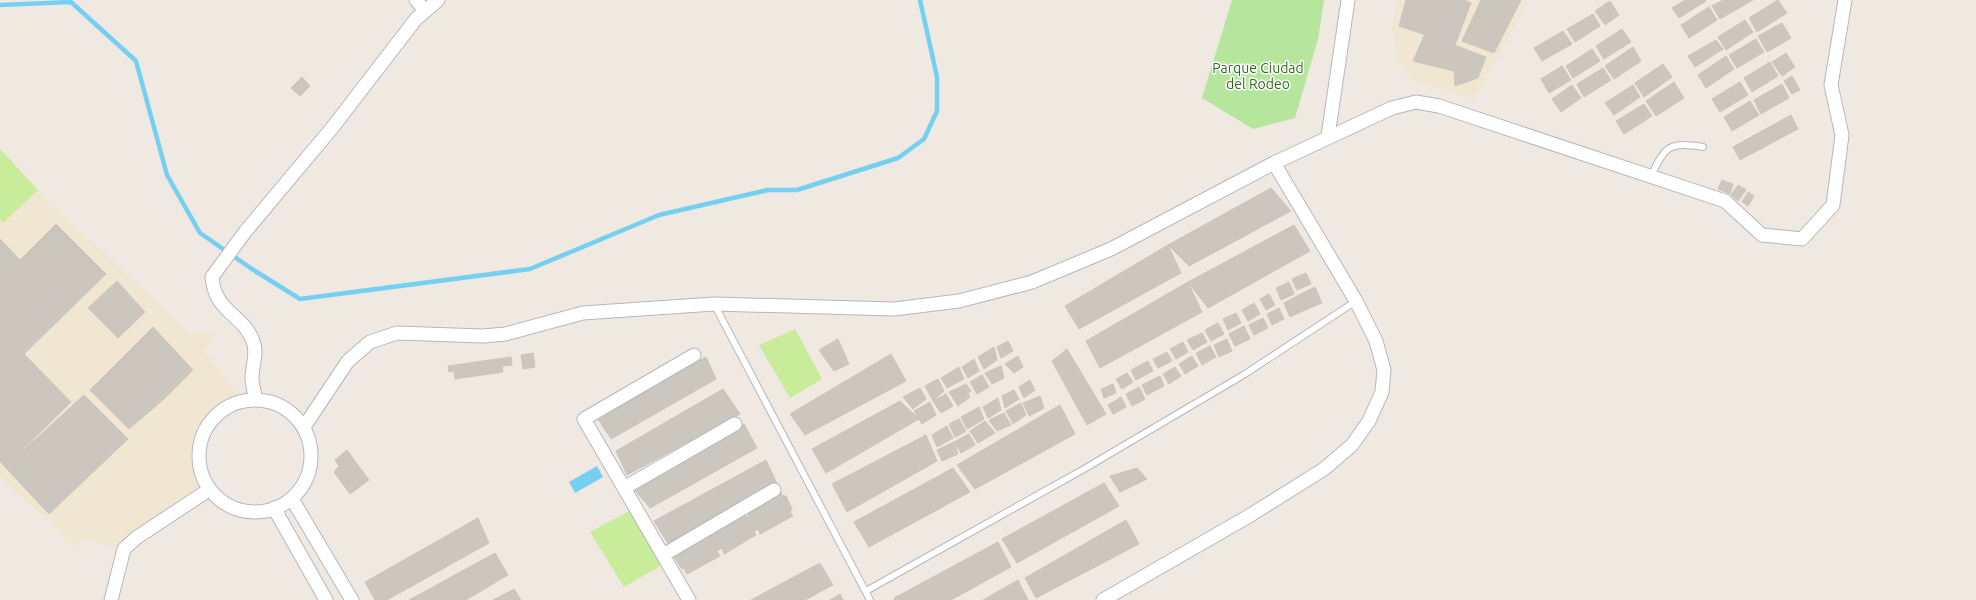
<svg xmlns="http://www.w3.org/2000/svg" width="1976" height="600" font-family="Ubuntu,sans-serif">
<rect width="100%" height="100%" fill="#efe9e1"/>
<!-- education -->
<path fill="#f0e6d1" d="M1398,0h131l-54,99 -64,-19 -14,-20 -5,-33z
M0,150l38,40 150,143h30l-14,18 41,49 -27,14 -13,16 -6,20 2,20 9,19 -86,60 -39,-11 -10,9 -75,-71z"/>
<!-- green -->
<path fill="#b6e59e" d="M1232,0h92l-6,39 -23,79 -42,11 -51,-31z"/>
<!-- pitch -->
<path fill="#c9ec9a" d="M0,149l38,41 -35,33 -3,-4z
M795,329l27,50 -32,19 -31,-53z
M633,509l31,55 -40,23 -34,-55z"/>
<!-- water -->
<path fill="#75cff0" d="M597,466l6,11 -28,16 -6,-11z"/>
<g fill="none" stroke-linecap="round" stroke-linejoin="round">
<!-- stream -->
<path stroke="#75cff0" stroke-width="4.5" d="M0,5l71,-3 65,59 31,114 33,58 52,36 48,30 230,-30 129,-54 109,-25h29l101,-32 26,-19 13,-28v-34l-17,-77"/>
</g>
<!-- building -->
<path fill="#cbc7bf" stroke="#cbc5ba" d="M1406,0h58l7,3 -16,42 -56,-19z
M1481,0h40l-27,53 -32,-12z
M1685,0h20l1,1 -27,17 -7,-10z
M1723,0h30l-33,19 -8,-13z
M1778,0l9,13 -30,19 -8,-14z
M1610,1l9,14 -14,10 -10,-14z
M1709,7l8,13 -28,18 -8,-13z
M1593,14l7,12 -25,16 -8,-13z
M1745,20l8,12 -27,18 -8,-13z
M1782,23l9,15 -24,14 -9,-16z
M1622,29l9,13 -27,17 -8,-13z
M1563,31l9,13 -30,17 -8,-13z
M1425,34l61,23 -8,21 -23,8 -1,-15 -41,-10z
M1756,39l8,13 -27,16 -8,-13z
M1716,40l7,9 -28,18 -7,-11z
M1633,47l8,14 -27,18 -9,-13z
M1592,49l8,12 -27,17 -7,-12z
M1786,53l9,14 -13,9 -10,-14z
M1726,56l8,13 -28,19 -8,-13z
M1770,62l8,14 -26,16 -8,-14z
M1663,64l9,13 -28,20 -9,-14z
M1562,66l9,14 -22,13 -8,-14z
M1603,68l8,12 -27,17 -7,-13z
M1792,76l8,14 -8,4 -8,-13z
M302,77l8,9 -10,10 -9,-8z
M1674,82l10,16 -28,18 -10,-15z
M1740,82l8,13 -28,17 -8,-13z
M1782,84l7,14 -28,16 -7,-14z
M1572,85l9,13 -20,14 -9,-13z
M1633,85l7,12 -26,18 -9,-12z
M1750,101l9,14 -27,16 -8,-14z
M1644,104l8,12 -28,18 -8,-13z
M1791,115l7,14 -58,31 -7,-13z
M1722,180l11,4 -3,10 -12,-5z
M1738,185l8,5 -8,11 -7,-6z
M1271,188l20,23 -102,55 -21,-21z
M1748,192l6,4 -6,10 -6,-4z
M56,224l50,50 -82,80 47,48 -66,65 -5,-6v-222l20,21z
M1294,225l16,26 -102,57 -20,-26z
M1168,245l13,28 -102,56 -14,-23z
M1306,273l5,11 -14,6 -5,-11z
M117,281l28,31 -27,26 -30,-30z
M1188,282l14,30 -102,56 -14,-27z
M1289,282l5,12 -13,6 -5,-12z
M1315,287l7,16 -17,7 -6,-15z
M1269,294l6,11 -9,5 -6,-11z
M1299,295l6,15 -15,7 -6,-14z
M1254,303l6,11 -12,7 -6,-11z
M1279,308l5,11 -12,6 -5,-11z
M1236,313l5,10 -13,7 -5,-11z
M1263,318l5,10 -14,7 -5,-10z
M1218,323l6,11 -13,7 -6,-11z
M1244,326l6,13 -15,7 -6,-12z
M153,327l40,43 -29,29 -35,30 -39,-39z
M1202,333l5,9 -14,8 -6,-10z
M838,339l11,25 -15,7 -15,-21z
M1227,339l5,12 -13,6 -5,-12z
M1008,341l5,10 -12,7 -4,-11z
M1183,342l5,10 -12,7 -6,-10z
M1210,346l6,11 -14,8 -6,-12z
M994,347l3,13 -13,9 -6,-12z
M1067,349l39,65 -19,11 -35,-64z
M1167,352l5,9 -14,7 -5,-9z
M533,353l2,14 -12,2 -2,-14z
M891,354l15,27 -101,54 -15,-21z
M1018,356l5,11 -9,6 -9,-9z
M1192,356l6,10 -13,8 -6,-10z
M511,357l1,8 -10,1 1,6 -48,7 -1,-8 -5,1 -1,-6z
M706,357l10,22 -105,60 -15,-23z
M974,359l5,12 -11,7 -6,-11z
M1148,361l5,10 -17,9 -5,-10z
M1001,366l3,12 -12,6 -7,-11z
M959,367l5,12 -17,9 -6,-10z
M1175,367l6,9 -12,8 -6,-10z
M1127,373l6,9 -11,7 -6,-10z
M982,375l7,12 -12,7 -7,-12z
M1160,376l4,10 -17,9 -5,-10z
M938,379l6,12 -11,10 -8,-15z
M1030,380l5,10 -11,8 -5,-11z
M966,384l5,7 -3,2 2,4 -12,9 -9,-14z
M1113,384l3,9 -12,5 -3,-9z
M1139,387l6,12 -13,7 -6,-12z
M920,388l6,11 -13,10 -10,-12z
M723,389l17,25 -113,61 -11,-24z
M1014,390l5,9 -14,9 -3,-12z
M946,394l7,12 -12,7 -8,-12z
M84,395l44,44 -79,75 -44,-47z
M1040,396l4,12 -15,8 -6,-13z
M1121,397l5,10 -13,7 -5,-9z
M998,398l3,12 -13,8 -5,-11z
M900,401l19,18 -93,54 -14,-24z
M930,402l6,13 -14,9 -8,-13z
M1021,403l5,12 -13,9 -7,-13z
M1060,405l15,29 -100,55 -18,-24z
M979,407l5,12 -17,10 -6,-12z
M1004,413l7,12 -14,6 -8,-11z
M959,419l7,12 -11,6 -6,-13z
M985,421l10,12 -17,10 -8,-12z
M744,424l13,24 -107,60 -18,-21z
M947,426l6,12 -16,9 -5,-12z
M969,434l6,11 -14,8 -7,-11z
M926,435l11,26 -90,51 -15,-28z
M954,442l4,12 -16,7 -5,-11z
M347,450l22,30 -19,14 -16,-22 5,-6 -4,-6z
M766,460l12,26 -109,59 -15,-24z
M953,468l17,24 -101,55 -15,-25z
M1137,468l10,11 -27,13 -10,-16z
M1104,483l15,23 -102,57 -15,-24z
M780,491l3,5h3l6,13 -2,3 3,4 -33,18 -2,-5 -4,2 2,4 -32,19 -2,-6 -5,3 3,5 -33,18 -3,-6 -2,1 -8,-12 2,-2 -2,-4 33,-18 1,4 4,-2 -2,-4 34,-18 2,4 3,-1 -2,-5z
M478,518l11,25 -102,57h-12l-10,-18z
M1126,520l13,24 -103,54 -11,-20z
M998,542l13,25 -60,33h-56l-1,-2z
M495,553l13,22 -42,25h-57z
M820,563l13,22 -28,15h-54z
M1018,580l10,20h-45z
M514,589l7,11h-28z
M840,594l3,6h-13z"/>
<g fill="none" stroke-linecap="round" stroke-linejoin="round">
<defs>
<path id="lane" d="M1651,176c15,-31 18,-34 52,-29
M714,304l156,296
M866,591l218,-122 161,-95 111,-73"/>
<path id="street" d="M416,0l9,11
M1328,136l20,-136
M256,399c-2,-7 -4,-14 -4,-21 0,-12 6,-25 1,-37 -10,-27 -38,-28 -41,-64l33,-45 87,-104 84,-109 22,-19
M199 456a56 56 0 1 1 112 0a56 56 0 1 1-112 0Z
M304,427l44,-66 22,-19 27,-9 86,3 22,-2 78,-21 131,-9 180,5 65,-8 73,-19 79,-33 163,-86
M624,488l111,-64
M292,499l60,101
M274,508l52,92
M663,555l111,-65
M111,600l13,-51 12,-11 74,-49
M689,600l-105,-181 110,-64
M1103,600l146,-84 75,-47 28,-24 17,-24 13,-29 2,-22 -8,-29 -20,-40 -82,-138 118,-55 24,-6 23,4 286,95 37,34 40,4 31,-34 9,-70 -11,-50 14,-85"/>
</defs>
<!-- lane casing -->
<use href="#lane" stroke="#b4b7c1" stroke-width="8"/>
<!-- street casing -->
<use href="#street" stroke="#b4b7c1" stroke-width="15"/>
<!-- lane -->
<use href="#lane" stroke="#fff" stroke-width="6"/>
<!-- street -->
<use href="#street" stroke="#fff" stroke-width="13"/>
</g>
<g text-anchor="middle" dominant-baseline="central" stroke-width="3" stroke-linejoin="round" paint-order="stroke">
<!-- park labels -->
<g font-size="14" fill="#2c6e1b" stroke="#fff">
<text x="1258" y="68">Parque Ciudad<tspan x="1258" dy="16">del Rodeo</tspan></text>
</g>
</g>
</svg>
